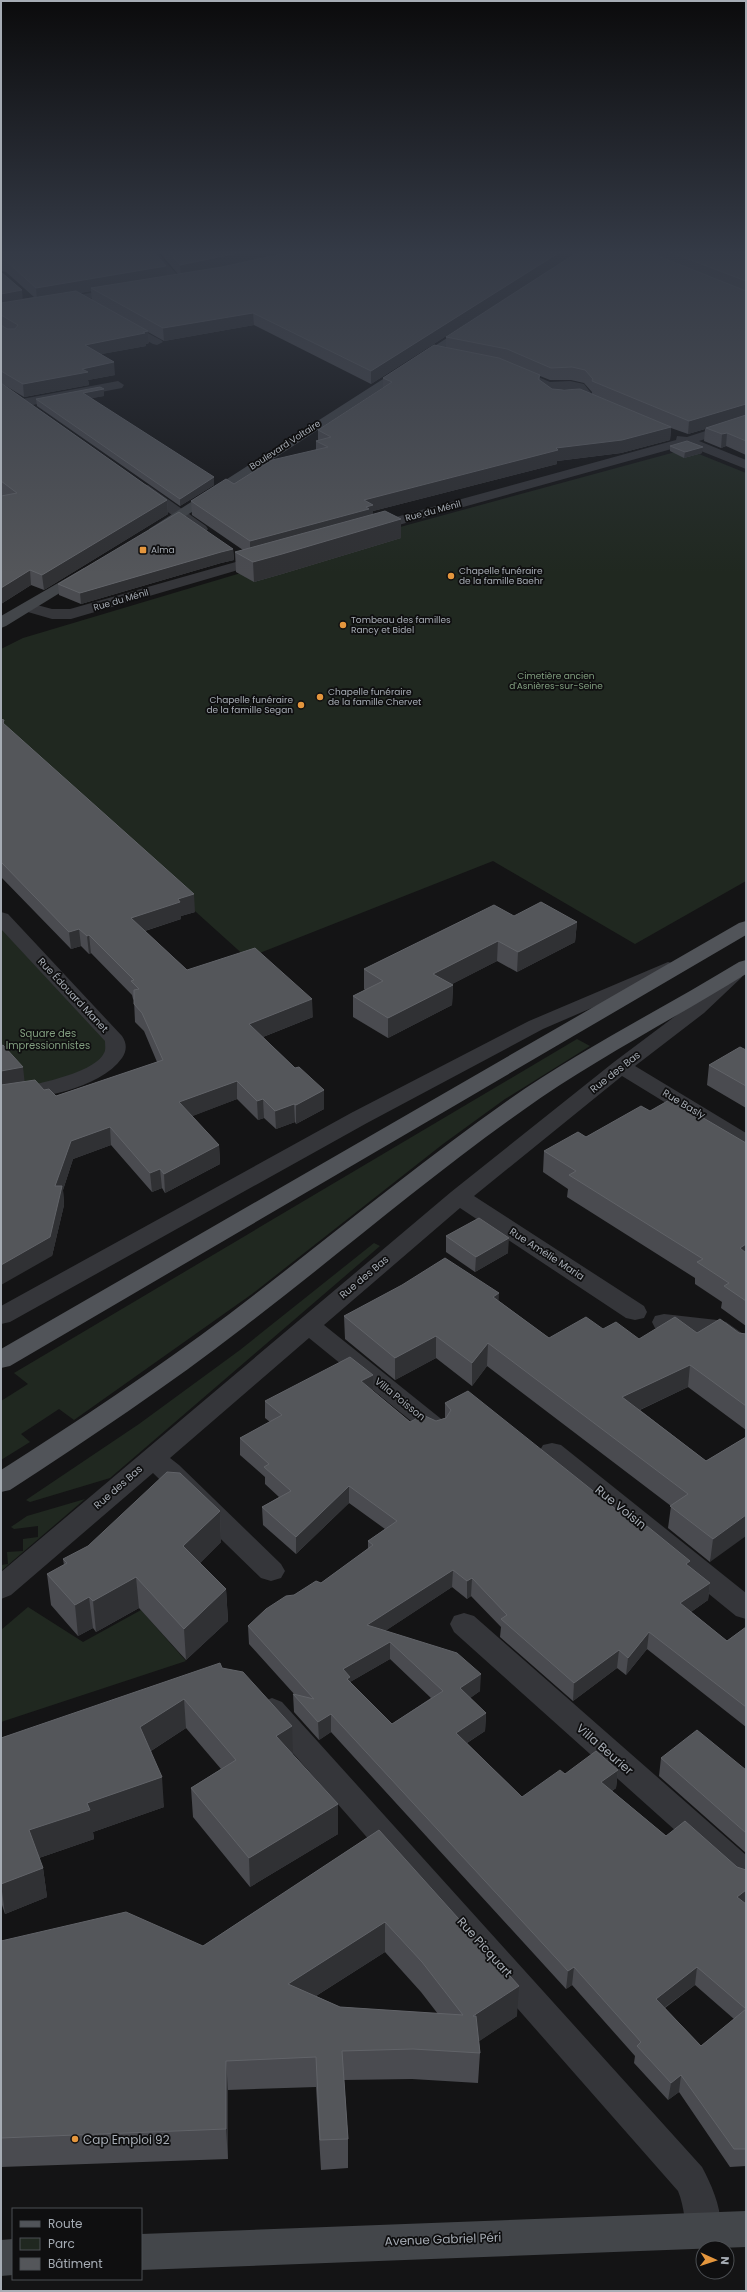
<svg xmlns="http://www.w3.org/2000/svg" width="747" height="2292" font-family="Poppins,sans-serif">
<rect width="100%" height="100%" fill="#141415"/>
<!-- green -->
<path fill="#202820" d="M679,451l15,1 52,21v408l-111,63 -142,-83 -246,97 -246,-222v-87l22,-11 322,-96z
M1,918l114,122 -9,25 -105,31z
M577,1039l13,7 -85,53 -62,45 -191,150 -178,126 -15,-11 -38,25 9,8 -29,18v-59l27,-17 -14,-11z
M374,1243l6,3 -270,232 -80,24 -4,-2 113,-76 101,-74z
M85,1499l-84,72v-6l7,-1 -1,-12 16,-1v-12l15,-2v-11l-24,3 -3,-2 16,-11z
M28,1607l55,35 58,-32 45,51 -185,61v-92z"/>
<g fill="none" stroke-linecap="round" stroke-linejoin="round">
<!-- pedestrian -->
<path fill="#35363a" fill-rule="evenodd" d="M123,320l38,20 2,2 -6,3 -4,-1 -34,-19 -2,-2z"/>
<!-- minor -->
<path fill="#35363a" fill-rule="evenodd" d="M146,252h11l25,28v4h-8z
M120,288l5,3 -1,2 -123,21v-6z
M515,367l35,15 20,-1 14,3 7,9c-10,14 -43,11 -52,-2l3,-3 -31,-14 -2,-3zM565,389h10l3,3 -13,3 -13,-4z
M118,381l6,4 -2,3 -100,19 -6,-4 6,-4z
M746,418v8l-47,15 47,19v9l-60,-24 -309,86 -5,1 -7,-4 2,-3 309,-85 1,-4 10,1z
M143,484l5,1 58,41 2,3 -2,3h-10l-58,-41 -2,-3z
M264,554l7,4 -2,3 -198,58h-19l-31,-9 -3,-3 8,-5 26,7h18z
M1,912l7,2 114,122c5,7 5,15 0,22 -23,32 -84,40 -121,45v-12c22,-4 93,-16 103,-38 2,-3 1,-8 1,-12l-104,-112z
M668,962l7,2 3,4 -3,4 -132,57 -176,94 -357,199 -9,2v-18l350,-193 178,-92z
M734,968l7,2 3,4 -3,4 -37,35 -69,53 111,67v16l-8,-2 -116,-71 -148,120 170,110 3,6 -3,6 -9,2 -9,-2 -166,-110 -136,117 121,97 4,6 -4,6 -9,3 -9,-3 -118,-96 -139,120 9,7 102,99 4,7 -4,7 -10,3 -10,-3 -108,-105 -142,122 -10,4v-27l450,-380 163,-130 76,-57 37,-35z
M664,1314l53,6 9,2 20,14v20l-9,-2 -26,-19 -56,-7 -3,-6 3,-6z
M552,1443l9,2 185,148v26l-10,-3 -193,-157 -4,-7 4,-7z
M464,1613l10,3 272,239v32l-11,-3 -281,-252 -4,-8 4,-8z
M272,1698l10,4 420,465c12,23 25,52 15,77l-14,4 -12,-4c-7,-17 -6,-37 -13,-53l-416,-473 -5,-8 5,-8z"/>
<!-- secondary -->
<path fill="#43464a" fill-rule="evenodd" d="M472,322l4,1 2,2 -2,2 -315,205 -5,1 -7,-4z
M84,568l5,1 2,3 -2,3 -83,51 -5,2v-12z
M746,2211v36l-605,23v-36z
M13,2239v36l-12,1v-36z"/>
<!-- primary -->
<path fill="#515459" fill-rule="evenodd" d="M746,921v14l-736,431 -9,2v-19l738,-426z
M746,960v14c-74,46 -153,86 -224,137 -96,68 -185,145 -278,216 -75,58 -154,111 -234,163l-9,2v-22c77,-49 154,-100 227,-155 93,-71 183,-146 279,-214 74,-52 155,-92 232,-139z"/>
</g>
<!-- wall -->
<path fill="#4a4b50" fill-rule="evenodd" d="M1,252l166,24 11,-2 -19,-22h419l-207,132 -117,-59 -90,16 -16,-9 1,11 -3,1v2l-45,8 14,21 -27,5 1,5 -65,12 -23,-14v-111l21,18v9l12,-2 -28,-25 -5,-1zM91,291l1,9 -12,-7z
M578,252h168v203l-20,-9 -5,2 -17,-7 1,-12 -17,5 -17,-6 -1,12 -49,13 -64,8v3l-184,47v3l28,24 -119,36 -28,8 -18,-10 -1,-20 8,-2 -51,-35 -1,-14 43,-17 82,-34v-9l2,-1v-10l65,-42v-10l63,-31v-10zM540,376l10,4h21l13,3 8,9v2l-40,-5 -12,-9z
M1,383l166,117 1,14 -124,76 -13,-5 -30,19v-108h2l-2,-2z
M104,396l-13,2 123,87 -34,21 -143,-100 -1,-7z
M670,446l32,7 -18,5 -14,-7z
M233,549l1,11 -13,3 -140,41 -22,-9 -1,-11z
M1,719l3,1v5l191,187 -14,4v3l-36,12 42,39 126,47 -50,20 32,31 29,22v19l-28,15 -1,-2 -19,7 -12,-11 -6,2 -21,-21 -45,17 27,29 1,19 -55,29 -3,-5 -10,4 -41,-47 -38,14 -10,31 1,15 -12,51 -28,-174 20,8 12,6 101,-34 -13,-31 -9,-9 -1,-22 -1,-1 -1,-4 -41,-42 -2,1 -8,-8 -10,3 -70,-72z
M514,916l63,6 -2,20 -58,30 -20,-11 -45,23 1,1 -1,20 -64,33 -35,-21v-21l12,-6 -1,-1v-20z
M746,1050v58l-39,-23 2,-20z
M650,1111l96,32v183l-25,-18 1,-6 -27,-18v-6l-128,-81 1,-8 -25,-17 1,-21 42,-14z
M446,1236l62,17 -33,19 -29,-20z
M499,1301l50,37 54,-9 36,10 58,-6h42l7,1v96l-58,-43 -48,23 66,51 40,-24 -36,125 -42,-34 3,-22 -184,-140 -15,20 -36,-28 -41,22 -50,-41 -1,-23z
M373,1391l37,31 26,-1 9,-3v-15l245,158 -1,5 21,17 -2,17 -17,12 36,29 19,-14v100l-99,-78 -21,26 -9,-7 -44,33 -73,-64 1,-10 -30,-31 -4,3 -15,-12 -67,44 95,60 -10,7 16,15 -1,18 -18,12 55,54 43,-23 53,-4 -2,18 -4,3 54,45 71,31 9,3v296l-16,1 -51,-75 -11,8 -34,-37 1,-7 -63,-71 -6,4 -235,-257 -12,8 -25,-28 -1,-18 2,1 -46,-51 -1,-18 46,-31 27,-12 47,-34v-8l17,-12 -36,-26 -53,51 -33,-29 -1,-18 17,-10 -14,-13v-7l-25,-22v-17l30,-16 -5,-4v-17zM390,1659l41,39 -39,26 -42,-42zM695,1985l39,34 -33,27 -36,-38z
M220,1511l1,31 -21,21 26,26 2,32 -42,39 -47,-52 -43,24 -3,-4 -15,8 -27,-31 -4,-31 17,-9 -1,-6z
M222,1668l70,58v28l46,50v30l-88,53 -57,-70 -2,-29 30,-19 -35,-41 -35,23 13,56 -71,25 1,7 -55,19 4,10 4,29 -42,17 -3,-9h-1v-167z
M661,1758l85,12v83l-87,-77z
M379,1830l138,186 -38,25 1,12 -2,30 -66,-4 -68,1 4,59v29l-27,2 -5,-83 -88,3v69l-227,8v-226l202,5zM385,1952l36,40 17,22 -98,-7 -24,-11z"/>
<!-- shaded-wall -->
<path fill="#303134" d="M243,252h58l-120,24 -1,-11z
M560,252h18l-207,132v-13z
M166,266l1,12 -76,10v3l-54,9 -1,-12z
M22,290l1,12 -22,4v-12z
M253,313l1,12 -90,16 -1,-13z
M148,331l1,12 -3,1v2l-60,11 -1,-12z
M114,362l1,13 -27,5 1,5 -65,12 -1,-13 59,-15z
M104,389v7l-21,4v-7z
M746,404v13l-40,11 -1,1 -17,5 1,-13z
M671,427l-1,13 -49,13 -64,8v3l-184,47v8l-123,36v-14l114,-41 192,-52z
M727,433l-1,13 -5,2 1,-14z
M703,447l-1,6 -18,5 1,-6z
M214,477v8l-34,21v-7z
M167,500l1,14 -124,76 -2,-15z
M401,519v19l-119,36 -28,8 -1,-20z
M233,549l1,11 -13,3 -140,41 -1,-11 141,-41z
M30,570l1,15 -30,19v-16z
M194,894l1,18 -14,4v3l-49,16 -1,-17 47,-19z
M577,922l-2,20 -58,30 1,-20z
M79,929l2,17 -10,3 -2,-17z
M89,935l2,18 -2,1 -2,-18z
M498,941l-1,20 -64,33v-20z
M453,985l-1,20 -64,33v-20z
M312,999l1,18 -63,25 -1,-18z
M23,1067l2,18 -24,5v-19z
M237,1081v18l-57,22 -1,-19z
M324,1090v19l-28,15v-19z
M263,1099l1,19 -6,2 -1,-19z
M294,1104l1,18 -19,7 -1,-18z
M110,1127l1,18 -38,14 -10,31 1,15 -12,51 -51,29v-20l54,-79 16,-45z
M219,1145l1,19 -55,29 -1,-19z
M160,1169l2,19 -10,4 -2,-19z
M509,1238l-1,15 -33,19 1,-15z
M746,1244v20l-6,-16z
M499,1293l-1,22 -5,-18z
M436,1336v22l-41,22v-22z
M488,1343l-1,23 -15,20v-23z
M690,1365l-2,22 -68,32 2,-22z
M373,1375v17l-12,-11z
M349,1486v17l-53,51v-17z
M220,1511l1,31 -36,36 -2,-32z
M746,1515v21l-36,26 3,-23z
M690,1561l-2,18 -2,-15z
M453,1570l-1,17 -85,56v-18z
M136,1577l3,31 -43,24 -3,-31z
M472,1578l-1,18 -4,3v-18z
M710,1583l-2,17 -30,21 2,-18z
M226,1589l2,32 -42,39 -2,-31z
M89,1597l4,31 -15,8 -3,-31z
M649,1632l-2,17 -21,26 2,-17z
M390,1642v17l-40,23v12l-7,-25z
M619,1650l-2,18 -44,33 1,-18z
M481,1674l-1,17 -21,15 1,-18z
M184,1699l2,29 -43,28 -3,-29z
M486,1713l-1,18 -29,19v-17z
M331,1714v18l-12,8 -1,-18z
M292,1726l1,30 -17,-20z
M618,1770l-2,18 -17,11 2,-17z
M162,1777l2,30 -71,25 1,7 -61,21 -4,-30 58,-27z
M338,1804v30l-88,53 -1,-29z
M43,1868l4,29 -42,17 -4,-30z
M746,1890v16l-9,-9z
M385,1922v30l-96,61 -1,-29z
M574,1967l-2,18 -6,4 2,-18z
M697,1967l-2,18 -42,31 3,-17z
M519,1986l-2,30 -45,30 1,-30z
M226,2061l2,29v69l-2,-30z
M681,2075l-2,17 -11,8 3,-17z"/>
<!-- building -->
<path fill="#54565a" stroke="#616368" fill-rule="evenodd" d="M1,252h153l12,14 -130,22 -31,-28h-4z
M169,252h74l-63,13z
M290,252h270l-189,119 -118,-58 -90,15 -72,-40 131,-21z
M578,252h70l98,39v113l-57,17 -97,-40 1,-2 -8,-9 -13,-3 -21,1 -44,-19 -61,-12z
M670,252h76v29z
M1,272l21,18 -21,4z
M76,291l72,40 -5,1 2,1 -60,12 29,17 -32,7 6,3 -65,12 -22,-13v-46l6,4h8l3,-4 -17,-10v-12z
M434,345l65,13 41,17 -2,4 14,10 12,1 16,-1 91,38 -49,13 -66,8 2,2 -194,50 9,5 -7,2 3,2 -119,32 -59,-40 35,-22 8,5 38,-24 56,-13 -12,-6 15,-4 -13,-7 74,-48 -9,-4z
M1,383l166,117 -125,75 -12,-5 -29,18v-92l16,-3 -16,-12z
M100,387l4,2 -21,4 131,84 -34,22 -144,-100z
M746,415v26l-19,-8 -5,1 -16,-6z
M687,441l16,6 -18,5 -15,-6z
M385,511l16,8 -119,35 -29,8 -18,-10z
M179,512l54,37 -12,3 -141,41 -22,-9z
M1,719l3,1 -1,3 191,171 -16,5 2,3 -49,16 56,52 68,-22 57,51 -63,25 46,44 4,-1 25,23 -28,15 -2,-1 -19,7 -12,-12 -6,2 -20,-20 -58,21 40,43 -55,29 -4,-5 -10,4 -40,-46 -39,14 -16,45h7l-12,51 -49,28v-180l34,-5 9,10 5,-1 7,7 107,-36 -21,-47 -8,-9v-14l5,-1 -8,-8 3,-1 -45,-45 -2,1 -8,-7 -10,3 -68,-70z
M541,902l36,20 -59,30 -20,-11 -65,33 20,11 -65,33 -35,-22 30,-15 -19,-12 130,-64 20,11z
M3,1045l20,22 -22,4v-25z
M740,1047l6,3v36l-37,-21z
M671,1099l75,44v101l-6,4 6,5v48l-22,-15 5,-3 -32,-21 6,-3 -134,-84 7,-4 -32,-20 34,-19 8,5 55,-31 9,5z
M479,1218l30,20 -33,19 -30,-21z
M445,1258l54,35 -6,4 56,41 37,-21 17,12 13,-7 23,17 36,-22 22,16 23,-14 19,14 7,1v72l-56,-41 -68,32 84,64 40,-24v78l-33,24 -43,-33 18,-12 -200,-151 -16,20 -36,-27 -41,22 -51,-42 58,-31z
M350,1357l23,18 -12,6 49,41 13,-7 13,6 10,-3 5,-8 -6,-7 23,-12 174,139 5,-4 43,35 -4,3 24,19 -30,20 47,38 19,-14v80l-97,-75 -21,26 -9,-8 -45,33 -73,-64 6,-4 -35,-37 -5,3 -14,-11 -86,55 90,28 24,21 -21,14 26,25 -30,20 66,64 38,-27 5,4 31,-23 22,19 -17,12 65,54 19,-15 52,46 9,3v20l-9,7 9,7v245h-12l-53,-74 -10,8 -34,-37 4,-4 -67,-75 -6,4 -237,-257 -13,8 -25,-28 21,5 -66,-73 18,-17 20,-13 8,-1 22,-14 5,2 52,-38 -5,-4 29,-20 -48,-35 -53,51 -34,-30 29,-16 -27,-24 5,-3 -29,-26 42,-23 -17,-14zM390,1642l53,49 -51,33 -45,-45 3,-2 -7,-8zM697,1967l49,42 -45,37 -45,-47z
M167,1472l13,1 40,38 -37,35 43,43 -42,40 -48,-52 -43,24 -4,-4 -14,8 -28,-31 20,-11 -4,-4 25,-13z
M220,1663l2,5 21,4 49,54 -16,10 62,68 -89,54 -58,-70 45,-28 -52,-61 -44,28 22,50 -75,26 3,7 -61,20 14,38 -42,16v-146z
M697,1730l49,40v63l-85,-75z
M379,1830l140,156 -46,30h3l4,37 -67,-4 -71,2 6,88 -28,1 -4,-83 -90,4v68l-225,9v-197l125,-29 77,34zM385,1922l37,40 41,53 -123,-8 -52,-23z"/>
<!-- sky -->
<linearGradient id="sky" x2="0" y2="1"><stop stop-color="#0b0b0c"/><stop offset="0.44" stop-color="#343a46"/><stop offset="1" stop-color="#343a46" stop-opacity="0"/></linearGradient>
<rect width="747" height="573" fill="url(#sky)"/>
<!-- markers -->
<g fill="#e4963d" stroke="#0f0f10" stroke-width="1.5">
<rect x="139" y="546" width="8" height="8" rx="2"/>
<circle cx="451" cy="576" r="4"/>
<circle cx="343" cy="625" r="4"/>
<circle cx="320" cy="697" r="4"/>
<circle cx="301" cy="705" r="4"/>
<circle cx="75" cy="2139" r="4"/>
</g>
<g text-anchor="middle" dominant-baseline="central" stroke-width="3.5" stroke-linejoin="round" paint-order="stroke">
<!-- far-street labels -->
<g font-size="9" fill="#a6acb4" stroke="#0f0f10">
<text transform="translate(285 445) rotate(-33)">Boulevard Voltaire</text>
<text transform="translate(433 511) rotate(-15)">Rue du Ménil</text>
<text transform="translate(121 600) rotate(-16)">Rue du Ménil</text>
</g>
<!-- far-poi labels -->
<g font-size="9" fill="#a6acb4" stroke="#0f0f10" text-anchor="start">
<text x="151" y="550">Alma</text>
<text x="459" y="571">Chapelle funéraire<tspan x="459" dy="10">de la famille Baehr</tspan></text>
<text x="351" y="620">Tombeau des familles<tspan x="351" dy="10">Rancy et Bidel</tspan></text>
<text x="328" y="692">Chapelle funéraire<tspan x="328" dy="10">de la famille Chervet</tspan></text>
<text x="293" y="700" text-anchor="end">Chapelle funéraire<tspan x="293" dy="10">de la famille Segan</tspan></text>
</g>
<!-- far-park labels -->
<g font-size="9" fill="#819e7f" stroke="#0f0f10">
<text x="556" y="676">Cimetière ancien<tspan x="556" dy="10">d'Asnières-sur-Seine</tspan></text>
</g>
<!-- street labels -->
<g font-size="10" fill="#a6acb4" stroke="#0f0f10">
<text transform="translate(73 995) rotate(47)">Rue Édouard Manet</text>
<text transform="translate(615 1072) rotate(-38)">Rue des Bas</text>
<text transform="translate(684 1104) rotate(31)">Rue Basly</text>
<text transform="translate(547 1254) rotate(33)">Rue Amélie Maria</text>
<text transform="translate(364 1277) rotate(-40)">Rue des Bas</text>
<text transform="translate(400 1399) rotate(39)">Villa Poisson</text>
<text transform="translate(118 1487) rotate(-41)">Rue des Bas</text>
</g>
<!-- park labels -->
<g font-size="10" fill="#819e7f" stroke="#0f0f10">
<text x="48" y="1033">Square des<tspan x="48" dy="12">Impressionnistes</tspan></text>
</g>
<!-- near-street labels -->
<g font-size="12" fill="#a6acb4" stroke="#0f0f10">
<text transform="translate(621 1507) rotate(39)">Rue Voisin</text>
<text transform="translate(605 1749) rotate(41)">Villa Beurier</text>
<text transform="translate(485 1947) rotate(48)">Rue Picquart</text>
<text transform="translate(443 2239) rotate(-2)">Avenue Gabriel Péri</text>
</g>
<!-- near-poi labels -->
<g font-size="12" fill="#a6acb4" stroke="#0f0f10" text-anchor="start">
<text x="83" y="2139">Cap Emploi 92</text>
</g>
</g>
<!-- border -->
<rect width="747" height="2292" fill="none" stroke="#a6acb4" stroke-width="4"/>
<!-- legend -->
<rect x="12" y="2208" width="130" height="72" fill="#0f0f10" stroke="#4b4e52"/>
<rect x="20" y="2221" width="20" height="6" fill="#515459" stroke="#4b4e52"/>
<text x="48" y="2228" font-size="12" fill="#a6acb4">Route</text>
<rect x="20" y="2238" width="20" height="12" fill="#202820" stroke="#4b4e52"/>
<text x="48" y="2248" font-size="12" fill="#a6acb4">Parc</text>
<rect x="20" y="2258" width="20" height="12" fill="#54565a" stroke="#4b4e52"/>
<text x="48" y="2268" font-size="12" fill="#a6acb4">Bâtiment</text>
<!-- north arrow -->
<g transform="translate(715 2260) rotate(93)"><circle r="19" fill="#0f0f10" stroke="#4b4e52"/>
<path d="M0-3L7 15L0 10L-7 15Z" fill="#e4963d"/>
<text y="-6" font-size="11" font-weight="bold" text-anchor="middle" fill="#a6acb4">N</text>
</g>
</svg>
